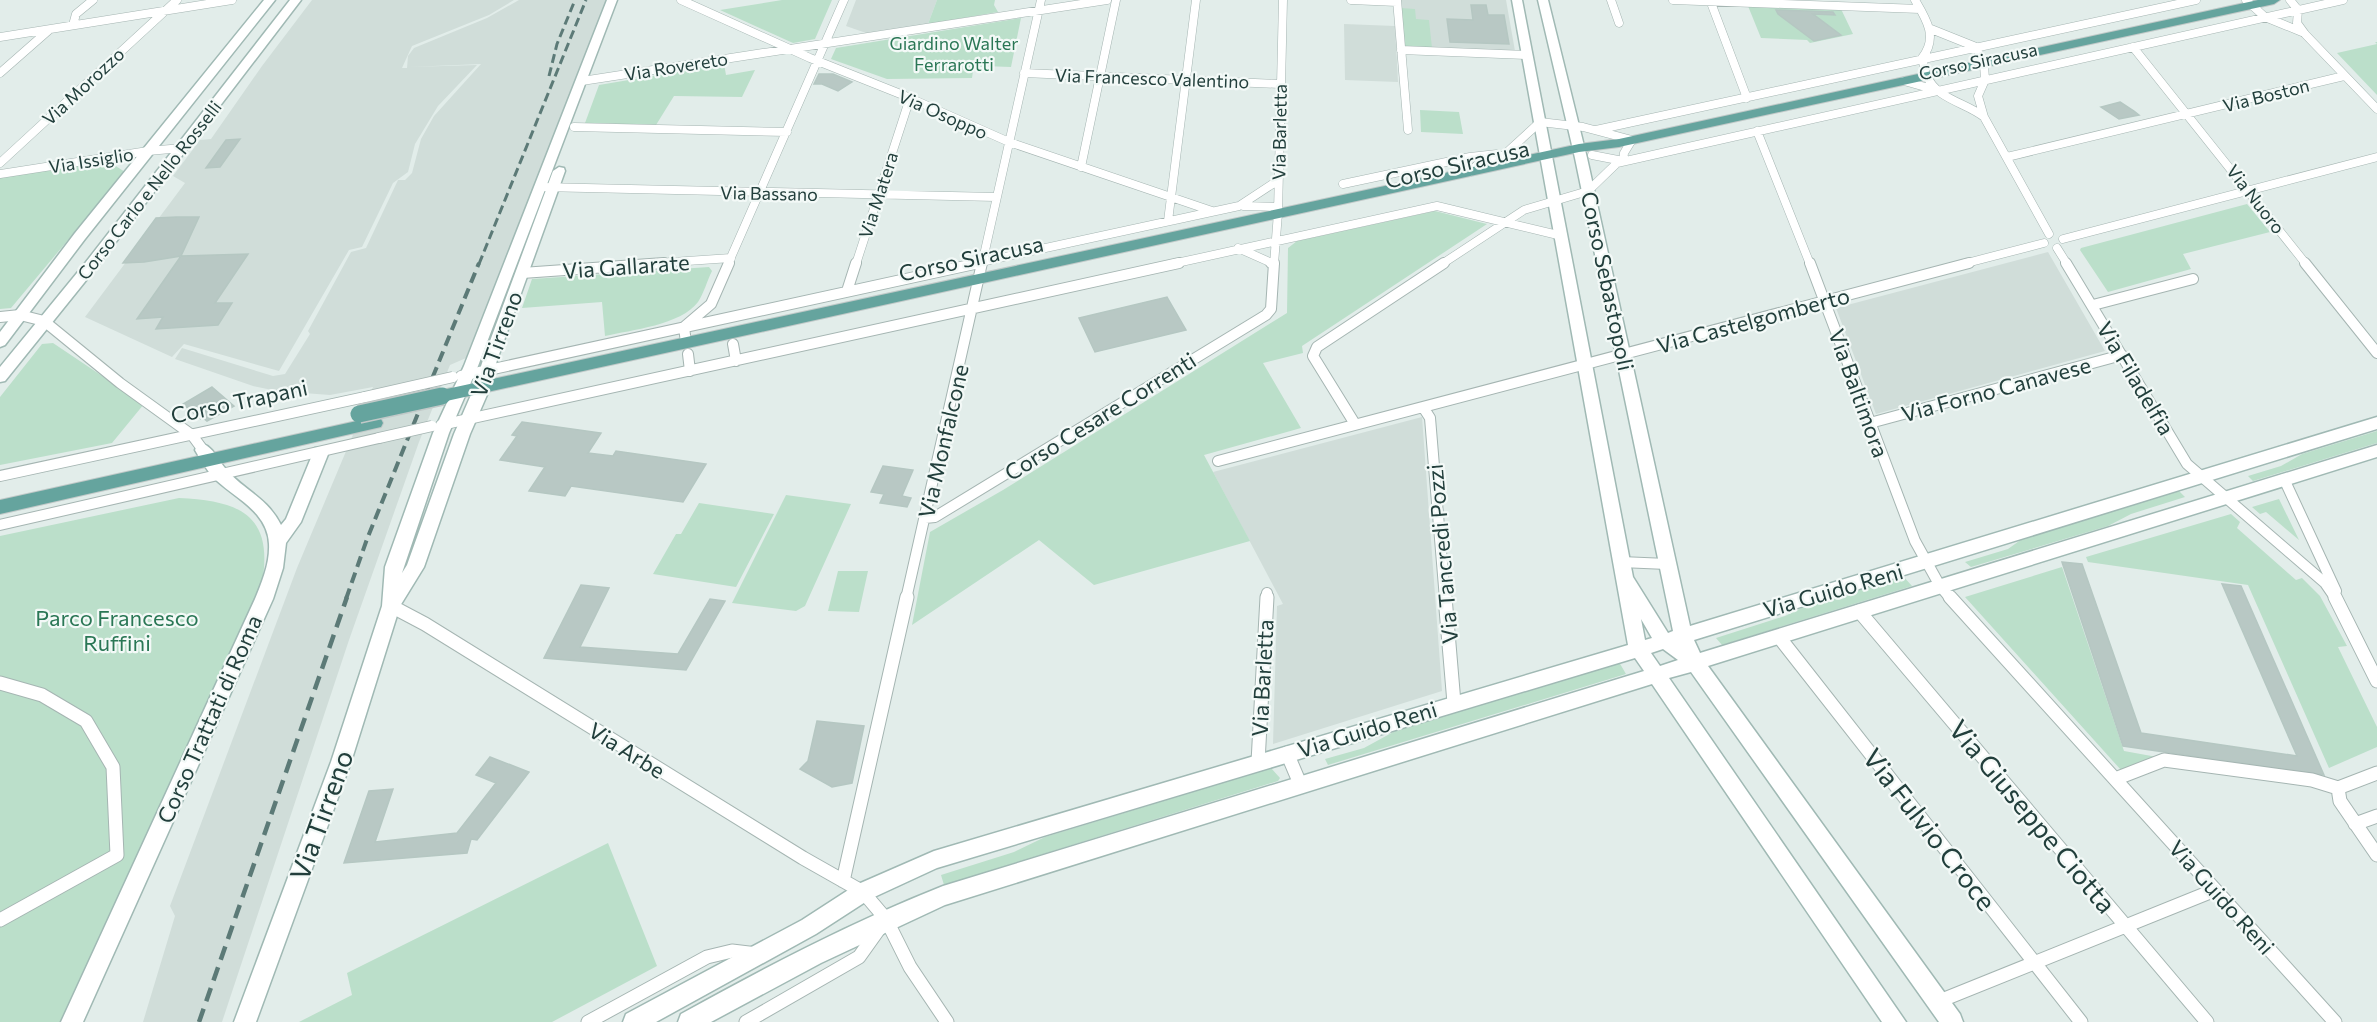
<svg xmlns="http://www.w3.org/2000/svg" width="2377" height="1022" font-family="Commissioner,sans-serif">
<rect width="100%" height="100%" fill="#e2edea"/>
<!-- built -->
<path fill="#d0ddd9" d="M312,0h202l-25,15 -77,31 -10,22h5l1,-12 6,-8 73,-30 32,-18h88l-141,358 -16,7 -31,77 -70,198 -127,382h-79l32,-106 -5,-10 127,-338 76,-181 -43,8 -53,-4 -24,-5 -78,-27 7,-11 91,28 12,-2 25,-40 -2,-3 43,-79 15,-4 32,-68h7l7,-7 9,-34 13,-23 47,-52 -72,3 68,-2 -39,41 -23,38 -7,28 -15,11 -31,64 -13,3 -70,121 -95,-27 -12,13 -87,-40 100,-134 -12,-7 27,-36 11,-1 51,-73z
M856,0h81l-9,24 -62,9 -20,-7z
M1400,0h106l9,51 -111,-5z
M1344,24l51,2 3,56 -53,-2z
M2048,252l57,99 -229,63 -40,-106z
M1422,417l20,274 -169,53 4,-138 6,-2 -70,-132z"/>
<!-- green -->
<path fill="#bbdfca" d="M782,0h50l-17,39 -22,4 -73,-33z
M937,0h58l-1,5 4,7 -70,12z
M1748,6l93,3 12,25 -43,9 -3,-3 -46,-2z
M1401,8l14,1 1,10 13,1 3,28 -28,-2z
M1021,18l-10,49 -28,-1 -10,5 -1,7 -85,1 -56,-20 5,-11z
M2375,42h2v53l-40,-42 40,-9z
M724,64l2,11 29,-5 -13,27 -68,-1 -18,29 -71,-2 14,-38z
M1420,110l39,2 4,22 -42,-2z
M108,161l17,11 -114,136 -11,1v-131z
M2247,204l23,28 -87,22 8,15 -83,23 -28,-42 1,-2z
M1435,211l52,13 -185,122 1,7 -40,10 38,65 -97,27 46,86 -156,44 -55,-45 -127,85 18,-93 73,-42 284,-177 1,-65 9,-7z
M709,267l3,4c-5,10 -8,22 -14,31 -17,23 -67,28 -93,34l-3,-34 -80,6 10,-29z
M53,343l91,61 -32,39 -112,22v-68l42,-53z
M2377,431v12l-124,38 -5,-5 33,-10 21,-12z
M2179,491l6,6 -54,17 -23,12 -137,41 -6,-5 43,-13 14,-10z
M786,495l65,9 -46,102 -9,5 -64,-8z
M179,498c66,3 96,20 82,91l-200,433h-61v-486z
M2279,499l20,41 -33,-28 -6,2 -8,-7z
M699,503l75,11 -38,73 -83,-13 23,-40h5z
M2231,514l9,8 -3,6 59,52 6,-2 18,18 27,50 -9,1 39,80v20l-48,21 -81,-183 -160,-23 -2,-5z
M2062,567l62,184 33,6 -36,13 -156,-173z
M838,571h30l-9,41 -31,-1z
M1903,576l9,10 -190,59 -6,-7 69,-22 23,-11z
M1619,662l7,12 -298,91 -3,-6 39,-11 33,-18z
M1271,768l9,10 -2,3 -334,104 -3,-10 73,-23 31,-15z
M608,843l49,123 -105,56h-253l53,-27 -5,-22z"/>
<!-- building -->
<path fill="#b8c8c4" stroke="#b5c7c2" stroke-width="1.5" d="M1471,5h15l2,10h16l5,29 -59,-2 -3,-23 26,1z
M1776,10l57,2 2,3 -22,-1 28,21 -27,6 -36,-27z
M819,74h14l19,8 -14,9 -16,-7h-8z
M2120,102l14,9 5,4 -20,4 -18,-12z
M240,139l-20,28 -14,1 20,-28z
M177,217h22l-18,39 -37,6 -21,1 33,-45z
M248,254l-33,49h17l-14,22 -62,4 7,-12 -26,2 44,-63z
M1167,297l19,33 -91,22 -16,-34z
M212,387l22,19 -27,15 -4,-3 -2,1 -18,-15z
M522,422l79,11 -13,20 25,3 3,-5 90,13 -23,38 -112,-16 -6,10 -36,-5 16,-24 -45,-7 17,-24 -5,-1z
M883,466l30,4 -11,26 9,2 -4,9 -27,-4 4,-9 -13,-2z
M2062,562l20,2 59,169 156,23 -75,-172 19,2 83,189 -201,-29z
M581,585l28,3 -29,59 98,7 32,-55 15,2 -39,69 -142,-12z
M817,721l47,5 -12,57 -20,4 -32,-18 8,-8z
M490,757l39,15 -52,68 -6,-1 -4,14 -123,10 25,-72 24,-2 -18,53 82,-9 39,-50 -20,-8z"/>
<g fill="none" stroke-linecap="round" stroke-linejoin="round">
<defs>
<path id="street-far2" d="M681,0l129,58 93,37 106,47 203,69
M1351,0l46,2
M1397,0l11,130
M1611,0l8,23
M1673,0l247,9
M1710,0l37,98
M1915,0c12,20 23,38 7,58
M2246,0l19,17 37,15
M2290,0l8,10 -1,13 8,11 72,75
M73,25l3,-11 17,-14
M1931,29l45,18 8,17 1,16 -7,16 6,21
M0,37l232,-37
M2133,47l173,217
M1401,50l127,5
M1922,58c2,6 2,13 5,18 9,23 40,27 57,41l65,117
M0,73l49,-43
M1024,73l255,11
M582,81l525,-81
M1904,81l32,9
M574,127l213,5
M1596,130l600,-130
M1757,131l53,133
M1592,155l31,6
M2007,157l337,-81
M0,163l177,-163
M1081,167l35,-167
M1470,172l7,-7 27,-10 36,-33 43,5 49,13 -8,13 -1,8
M0,174l148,-23 34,-3
M1343,184l127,-27 27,-3
M541,187l455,10
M1243,206l35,1
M1168,221l28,-221
M2063,239l314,-82
M1238,248l36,16
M2057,248l10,16
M643,264l88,-6
M728,264l116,-264
M856,264l54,-166
M972,264l267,-58 38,-25
M982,264l59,-264
M1172,264l265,-58 125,30
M1274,264l4,-51 5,-213
M1442,264l82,-54 64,-19 29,-28 726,-163
M1963,264l81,-21"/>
<path id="street-far1" d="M1271,263l3,1
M1810,263l105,278 25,45 11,13
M2066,263l121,201 138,119 11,16
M2305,263l72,90
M522,273l142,-10
M847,291l9,-28
M2093,305l100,-26
M0,317l20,-2 24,6 76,62 72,52 11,15
M686,343l-2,-16 27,-23 18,-41
M733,344l3,17
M688,354l2,17
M461,376l518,-113
M1423,407l7,11 15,181
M1870,423l252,-68
M1355,424l-42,-68 4,-9 127,-84
M441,425l738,-162
M1218,461l751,-198
M0,476l365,-79
M2284,479l52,112
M925,518l10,-1 331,-202 5,-6 3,-46
M0,525l379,-87
M1621,562l46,2
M906,599l76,-336
M1267,599v-6"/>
<path id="street" d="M1445,597l9,106
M1950,597l385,425
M2335,597l42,84
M391,606l34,18 378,234 60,34 23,27 24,48 37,55
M1859,611l348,411
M1779,637l302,385
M0,683l42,12 44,26 27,46 4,88 -117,65
M1287,753l14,33
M1258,762l9,-165
M2115,779l49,-19 148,20 26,8 39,-15
M2338,788l2,13 37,54
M2355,824l22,-8
M843,881l64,-284
M1937,1002l278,-112
M588,1022l119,-65 25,-6 25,3
M746,1022l113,-65 20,-28"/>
<path id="secondary" d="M264,0h11l-190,239 -80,106 -5,2v-15l75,-99z
M290,0h11l-205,268 -91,113 -5,1v-15l86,-105z
M607,0h10l-139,366 -29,67 -47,140 5,-8 47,-131 20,-46 9,-28 70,-189 6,-4 5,1 1,3 -68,189 -7,28 -20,46 -46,133 -24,39 -49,156 -95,260h-22l97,-260 51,-156 3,-39 48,-134 31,-67z
M1512,0h10l111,577 35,56 5,-2 -98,-473 -37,-158h10l39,158 103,468 687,-209v12l-683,211 6,13 677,-208v12l-669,209 252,348 3,8h-24l-248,-350 -22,6 237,344h-24l-230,-338 -707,221 -124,58 -110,59h-33l3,-8c85,-47 171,-92 262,-128l701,-215 -9,-13 -698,210 -67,31 -54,35 -160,88h-33l3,-8 176,-94 54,-35 78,-34 694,-206zM1641,619l11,19 -7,2zM1663,649l15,11 -18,6 -9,-13z
M203,444c10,3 15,16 22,24 18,22 42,29 56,57l5,-6 29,-71h12l2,4 -28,70 -15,21 -3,25 -10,31 -190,423h-22l194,-423c7,-17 15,-36 14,-55 -1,-31 -32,-45 -52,-63 -9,-8 -16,-21 -22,-31l2,-4z"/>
<path id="primary" d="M2258,0h22l-6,4 -655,143 -40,5 -1137,250 -6,-2 -2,-4 2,-4 6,-2 1137,-246 40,-5z
M375,417l6,2 2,4 -2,4 -381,87v-14z"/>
</defs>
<!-- street-far2 casing -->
<use href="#street-far2" stroke="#a5b5b2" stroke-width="9"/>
<!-- street-far1 casing -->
<use href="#street-far1" stroke="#a5b5b2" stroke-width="12"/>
<!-- street casing -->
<use href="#street" stroke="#a5b5b2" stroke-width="15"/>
<!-- secondary casing -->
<use href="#secondary" stroke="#a0b9b4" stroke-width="3"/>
<!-- primary casing -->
<use href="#primary" stroke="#c1c9c8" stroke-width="2"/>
<!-- street-far2 -->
<use href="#street-far2" stroke="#fff" stroke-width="8"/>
<!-- street-far1 -->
<use href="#street-far1" stroke="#fff" stroke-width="10"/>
<!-- street -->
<use href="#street" stroke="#fff" stroke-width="13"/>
<!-- secondary -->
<use href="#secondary" fill="#fff" fill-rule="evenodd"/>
<!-- primary -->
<use href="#primary" fill="#65a49e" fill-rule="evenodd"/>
<!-- rail-far2 -->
<path stroke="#5c7a77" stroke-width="3" stroke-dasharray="9 4.5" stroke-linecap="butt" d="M549,76l8,-32 18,-44
M479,264l107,-264"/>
<!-- rail-far1 -->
<path stroke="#5c7a77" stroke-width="4" stroke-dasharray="11 6" stroke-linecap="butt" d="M346,599l21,-60 112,-276"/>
<!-- rail -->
<path stroke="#5c7a77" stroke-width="4.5" stroke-dasharray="14 8" stroke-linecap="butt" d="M199,1022l148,-425"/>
<defs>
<path id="street-bridge" d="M365,397l88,-20
M379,438l53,-12"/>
<path id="primary-bridge" d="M359,414l83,-18"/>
</defs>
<!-- street-bridge casing -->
<use href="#street-bridge" stroke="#a5b5b2" stroke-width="12" stroke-linecap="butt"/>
<!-- primary-bridge casing -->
<use href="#primary-bridge" stroke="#c1c9c8" stroke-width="20" stroke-linecap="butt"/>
<!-- street-bridge -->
<use href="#street-bridge" stroke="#fff" stroke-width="10"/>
<!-- primary-bridge -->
<use href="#primary-bridge" stroke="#65a49e" stroke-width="17"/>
</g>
<g text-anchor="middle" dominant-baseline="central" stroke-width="4.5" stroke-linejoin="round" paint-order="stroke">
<!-- far-park labels -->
<g font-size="18" fill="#2a7755" stroke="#f3f9f7">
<text x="954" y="43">Giardino Walter<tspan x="954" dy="21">Ferrarotti</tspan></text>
</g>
<!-- far-street labels -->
<g font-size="18" fill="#223f3c" stroke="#f3f9f7">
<text transform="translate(1978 61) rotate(-12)">Corso Siracusa</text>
<text transform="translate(676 66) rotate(-9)">Via Rovereto</text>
<text transform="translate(1152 78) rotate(2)">Via Francesco Valentino</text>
<text transform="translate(83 86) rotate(-43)">Via Morozzo</text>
<text transform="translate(2266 95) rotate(-14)">Via Boston</text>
<text transform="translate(943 114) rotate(24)">Via Osoppo</text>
<text transform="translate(1279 132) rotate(-89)">Via Barletta</text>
<text transform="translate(91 160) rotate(-9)">Via Issiglio</text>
<text transform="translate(149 190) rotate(-52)">Corso Carlo e Nello Rosselli</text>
<text transform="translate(769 193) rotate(1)">Via Bassano</text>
<text transform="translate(878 195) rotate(-72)">Via Matera</text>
<text transform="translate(2256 199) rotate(52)">Via Nuoro</text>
</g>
<!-- street labels -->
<g font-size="22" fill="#223f3c" stroke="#f3f9f7">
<text transform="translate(1457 164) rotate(-13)">Corso Siracusa</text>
<text transform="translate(971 258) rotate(-12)">Corso Siracusa</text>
<text transform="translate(626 266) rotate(-4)">Via Gallarate</text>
<text transform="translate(1608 281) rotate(78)">Corso Sebastopoli</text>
<text transform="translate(1753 320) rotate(-15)">Via Castelgomberto</text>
<text transform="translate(496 344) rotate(-70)">Via Tirreno</text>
<text transform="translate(2136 378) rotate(59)">Via Filadelfia</text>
<text transform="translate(1996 389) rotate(-15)">Via Forno Canavese</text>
<text transform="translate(1859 393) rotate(70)">Via Baltimora</text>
<text transform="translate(239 401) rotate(-12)">Corso Trapani</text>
<text transform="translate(1100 416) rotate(-32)">Corso Cesare Correnti</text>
<text transform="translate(943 441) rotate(-77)">Via Monfalcone</text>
<text transform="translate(1442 554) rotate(-95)">Via Tancredi Pozzi</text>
<text transform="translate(1833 590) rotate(-16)">Via Guido Reni</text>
<text transform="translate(1262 678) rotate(-87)">Via Barletta</text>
<text transform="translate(209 719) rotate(-66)">Corso Trattati di Roma</text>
<text transform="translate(1367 729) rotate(-17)">Via Guido Reni</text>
<text transform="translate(627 750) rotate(32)">Via Arbe</text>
<text transform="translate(2222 897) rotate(48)">Via Guido Reni</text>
</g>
<!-- park labels -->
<g font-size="22" fill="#2a7755" stroke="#f3f9f7">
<text x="117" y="617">Parco Francesco<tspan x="117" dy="25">Ruffini</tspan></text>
</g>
<!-- near-street labels -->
<g font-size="27" fill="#223f3c" stroke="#f3f9f7">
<text transform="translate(321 815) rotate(-70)">Via Tirreno</text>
<text transform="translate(2033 816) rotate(50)">Via Giuseppe Ciotta</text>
<text transform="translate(1930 829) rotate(52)">Via Fulvio Croce</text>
</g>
</g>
</svg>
